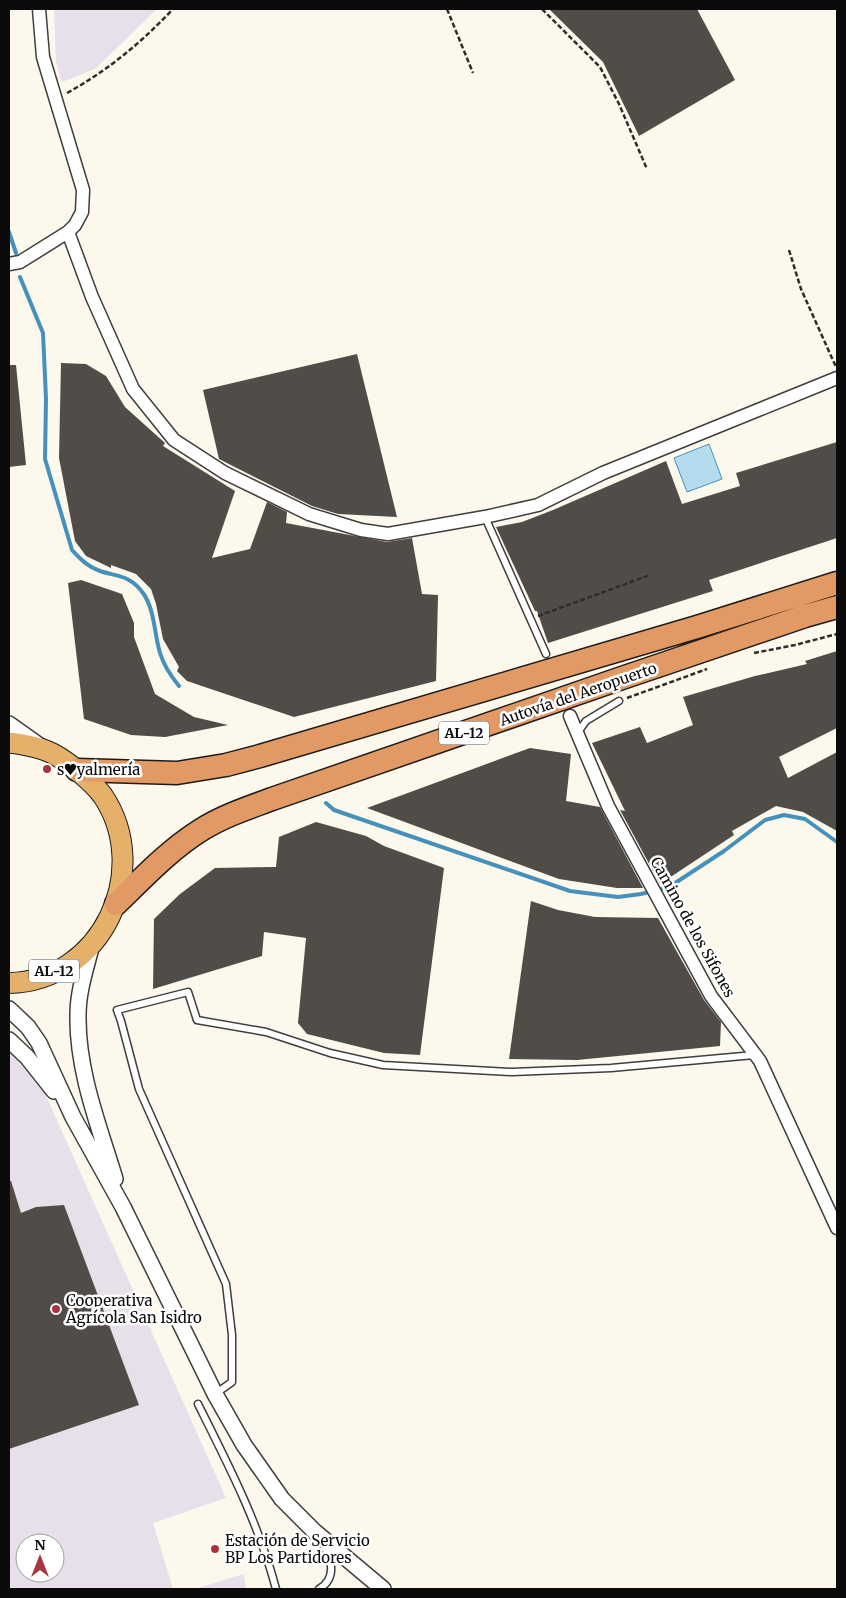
<svg xmlns="http://www.w3.org/2000/svg" width="846" height="1598" font-family="Merriweather,serif">
<rect width="100%" height="100%" fill="#fcf8eb"/>
<!-- industrial -->
<path fill="#e7dfe9" fill-rule="evenodd" d="M54,9h103l-62,60 -33,13 -6,-20z
M9,1050l25,19 192,429 -73,25 20,66h-164zM25,1543h30v30h-30z
M244,1574l2,15h-51z"/>
<!-- water -->
<path fill="#b5dbee" stroke="#4591bc" d="M709,444l13,35 -35,13 -13,-34z"/>
<g fill="none" stroke-linecap="round" stroke-linejoin="round">
<!-- stream -->
<path stroke="#4591bc" stroke-width="4" d="M9,232l7,21
M20,277l23,56 3,66 -1,60 27,91c8,9 16,17 28,21 18,6 30,4 43,22 12,17 11,40 17,60 4,13 10,22 19,33
M326,803l8,7 236,81 48,6 23,-3 28,-7 55,-36 41,-31 19,-5 21,4 32,23"/>
</g>
<!-- building -->
<path fill="#524c48" d="M549,9h148l38,71 -96,56 -36,-74z
M357,354l40,163 -59,-3 -26,-8 -93,-47 -16,-69z
M61,363l25,1 20,12 19,31 40,36 -2,3 72,45 -23,67 38,-9 17,-47 20,10 -1,11 101,19 25,-4 10,56 16,1 -2,86 -142,36 -107,-36 -10,-10 2,-4 -16,-28 -7,-35 -5,-15 -15,-15 -25,-9v3l-25,-12 -11,-15 -16,-83z
M9,365h7l10,100 -17,2z
M837,442v96l-128,42 4,11 -165,52 -11,-32h-2l-39,-84 26,-5 31,-12 113,-49 16,43 58,-18 -4,-13z
M81,580l41,14 12,29v14l21,57 39,23 34,8 -63,12 -34,-2 -47,-16 -16,-136z
M837,651v77l-58,29 9,21 49,-26v79l-34,-19 -27,-6 -44,25 2,4 -74,49 -40,-74 5,1 -33,-68 48,-16 7,16 46,-18 -10,-28 72,-21 52,-12 -2,-3z
M530,748l41,6 -5,47 34,6 43,81h-26l-58,-9 -192,-71z
M316,822l50,14 18,10 60,22 -24,187 -36,-2 -77,-19 -9,-11 8,-85 -42,-6 -2,24 -109,33 1,-70 26,-25 35,-26 61,-1 3,-30z
M531,901l27,9 37,7 63,1 46,82 17,22 -1,24 -143,14 -68,-1z
M9,1181h2l10,32 15,-6 28,-2 75,200 -130,44z"/>
<g fill="none" stroke-linecap="round" stroke-linejoin="round">
<defs>
<path id="service" d="M485,517l61,137
M578,732l8,-11 33,-20
M215,1394l17,-12v-47l-6,-51 -87,-195 -18,-68 -4,-11 71,-18 9,28 69,12 64,21 53,12 129,7 99,-4 143,-13
M198,1404c30,60 61,120 78,185
M319,1589c17,-10 14,-28 4,-44"/>
<path id="minor" d="M68,232l24,65 41,92 41,51 51,33 84,41 52,16 27,4 97,-17 53,-12 65,-32 234,-95
M9,264l11,-2 48,-30 7,-7 7,-13 1,-22 -40,-133 -4,-48
M570,716l38,90 103,190 49,65 77,167"/>
<path id="tertiary" d="M9,724l31,22
M92,944c-6,24 -14,47 -14,71 -1,56 21,111 37,164
M9,1009l19,18 11,16 34,74 50,90 92,187 29,51 38,54 33,33 68,57
M9,1040l18,17 27,34"/>
<path id="trunk" d="M9,743h5c11,2 23,4 33,8 16,6 46,31 56,45 50,75 -1,185 -94,187"/>
<path id="motorway" d="M77,770l100,3 49,-8 34,-9 437,-129 140,-44
M116,904c27,-26 53,-54 85,-74 22,-14 47,-22 71,-31l350,-121 183,-62 32,-9"/>
</defs>
<!-- service casing -->
<use href="#service" stroke="#3e3e3e" stroke-width="9"/>
<!-- minor casing -->
<use href="#minor" stroke="#3e3e3e" stroke-width="15"/>
<!-- tertiary casing -->
<use href="#tertiary" stroke="#3e3e3e" stroke-width="18"/>
<!-- trunk casing -->
<use href="#trunk" stroke="#1c1c1c" stroke-width="22"/>
<!-- motorway casing -->
<use href="#motorway" stroke="#1c1c1c" stroke-width="25"/>
<!-- path -->
<path stroke="#2d2d2d" stroke-width="2.5" stroke-dasharray="5 2.5" stroke-linecap="butt" d="M447,9l26,64
M542,9l58,58 19,37 28,65
M67,93c40,-22 74,-50 106,-84
M789,250l12,39 35,78
M538,616l112,-41
M754,653l41,-8 42,-11
M627,698l80,-29"/>
<!-- service -->
<use href="#service" stroke="#fff" stroke-width="6"/>
<!-- minor -->
<use href="#minor" stroke="#fff" stroke-width="12"/>
<!-- tertiary -->
<use href="#tertiary" stroke="#fff" stroke-width="15"/>
<!-- trunk -->
<use href="#trunk" stroke="#e4b06a" stroke-width="20"/>
<!-- motorway -->
<use href="#motorway" stroke="#e29963" stroke-width="22"/>
</g>
<!-- markers -->
<g fill="#a9343e" stroke="#fff" stroke-width="2">
<circle cx="47" cy="769" r="5"/>
<circle cx="56" cy="1309" r="5"/>
<circle cx="215" cy="1549" r="5"/>
</g>
<g text-anchor="middle" dominant-baseline="central" stroke-width="5" stroke-linejoin="round" paint-order="stroke">
<!-- shield labels -->
<g fill="#fff" stroke="#545454" stroke-width="1">
<rect x="439" y="721.5" width="50" height="23" rx="4"/>
<rect x="29" y="959.5" width="50" height="23" rx="4"/>
</g>
<g font-size="14" font-weight="bold" fill="#0b0b0b">
<text x="464" y="733">AL-12</text>
<text x="54" y="971">AL-12</text>
</g>
<!-- street labels -->
<g font-size="15" fill="#0b0b0b" stroke="#fff">
<text transform="translate(578 694) rotate(-19)">Autovía del Aeropuerto</text>
<text transform="translate(693 927) rotate(61)">Camino de los Sifones</text>
</g>
<!-- poi labels -->
<g font-size="15" fill="#0b0b0b" stroke="#fff" text-anchor="start">
<text x="57" y="769">s♥yalmería</text>
<text x="66" y="1300">Cooperativa<tspan x="66" dy="17">Agrícola San Isidro</tspan></text>
<text x="225" y="1540">Estación de Servicio<tspan x="225" dy="17">BP Los Partidores</tspan></text>
</g>
</g>
<!-- border -->
<rect width="846" height="1598" fill="none" stroke="#0b0b0b" stroke-width="20"/>
<!-- north arrow -->
<g transform="translate(40 1558)"><circle r="24" fill="#ffffff" stroke="#9d9d9d"/>
<path d="M0-4L9 19L0 12L-9 19Z" fill="#a9343e"/>
<text y="-8" font-size="14" font-weight="bold" text-anchor="middle" fill="#0b0b0b">N</text>
</g>
</svg>
